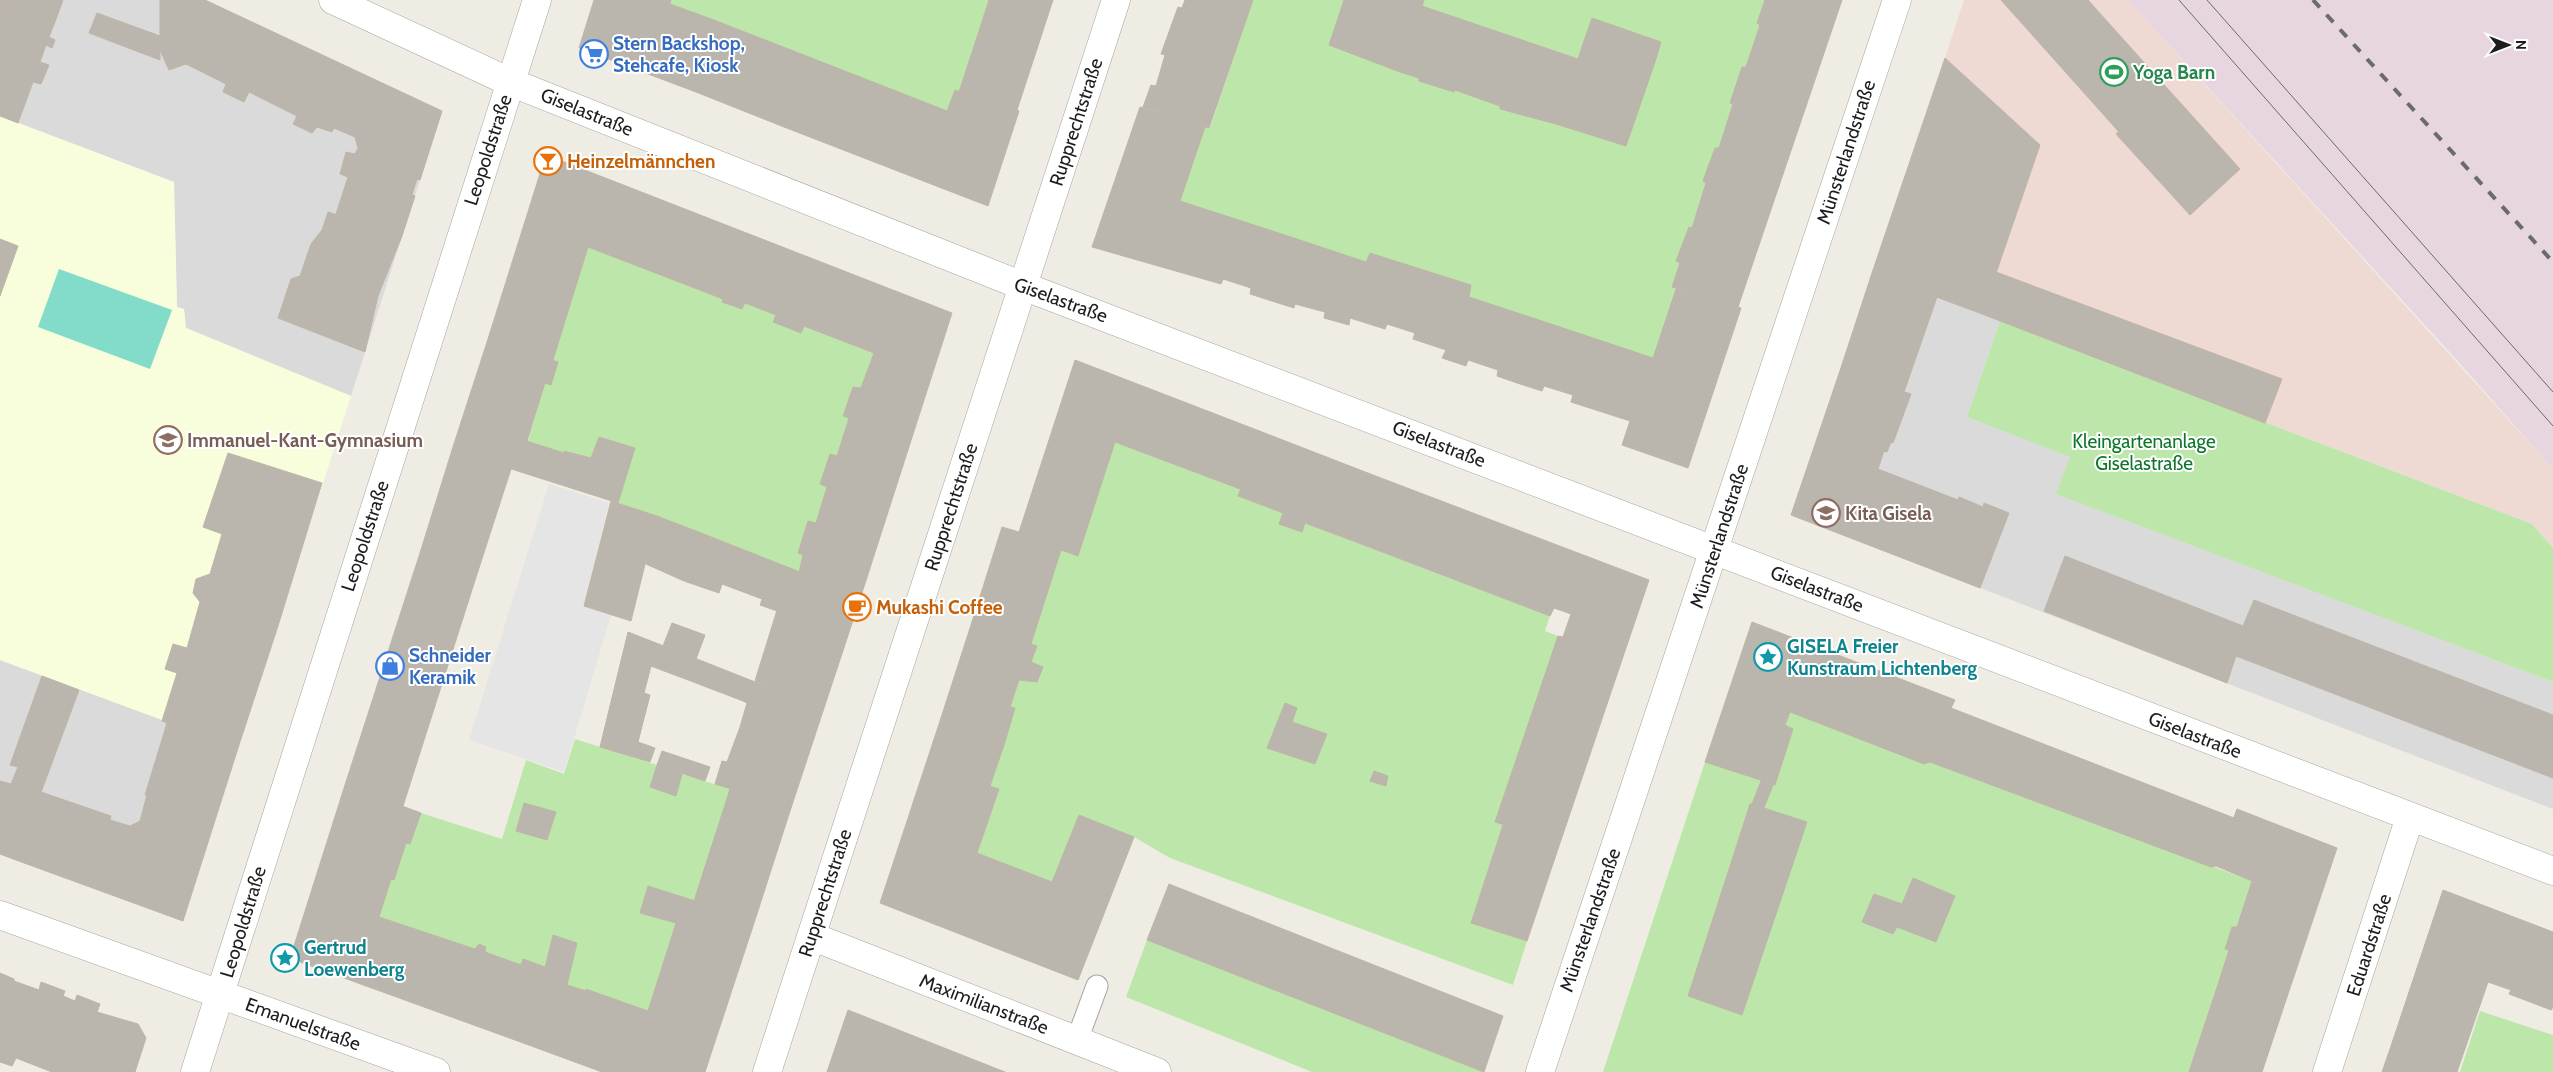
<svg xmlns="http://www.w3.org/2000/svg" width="2553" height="1072" font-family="Cabin,sans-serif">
<rect width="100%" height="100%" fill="#eeece3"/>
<!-- residential -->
<path fill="#dbdada" d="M0,0h205l237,111 -91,285 -165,-68 -2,-19 -7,-2 -3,-125 -174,-66z
M1872,273l128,48 -33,96 104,40 -14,37 496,188v127l-762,-294z
M0,660l238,88 -55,173 -183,-67z"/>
<!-- commercial -->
<path fill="#eed9d3" d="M1964,0h164l425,469v79l-21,-24 -550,-210 58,-169 -95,-87z"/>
<!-- industrial -->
<path fill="#e7d5e0" d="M2128,0h425v469l-97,-110z"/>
<!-- education -->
<path fill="#f8fedc" d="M0,116l174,66 3,125 7,2 2,19 165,68 -113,352 -238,-88z"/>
<!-- grass -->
<path fill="#bde7aa" d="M671,0h318l-30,92 -12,19 -277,-107z
M1253,0h512l-7,23 2,2 -14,42 -4,1 -12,35 3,1 -14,44h-4l-11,33 2,2 -14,45 -3,-1 -13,34 4,2 -8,24 4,2 -23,69 -184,-61 2,-12 -101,-32 -4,9 -186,-61 25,-74 5,1z
M588,247l135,52 -1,3 20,7 3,-6 31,12 -3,7 28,11 3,-7 70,27 -13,35 -8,-1 -10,28 6,3 -12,38 -7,-2 -10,30 7,3 -11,36 -8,-1 -10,31 5,2 -4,17 -142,-56 -39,-13 17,-55 -36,-11 -8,21 -26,-7 -1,2 -36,-12 17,-58 6,1 7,-22 -5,-2z
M2000,321l532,203 21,24v134l-497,-188 14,-37 -103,-40z
M1115,442l125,47 -2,7 45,17 -3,11 22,8 3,-9 245,93 -5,15 13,5 -63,186 8,3 -32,98 56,18 -14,44 -343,-127 -36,-21 -55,-22 -27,67 -75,-29 22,-64 -9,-3 25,-78 -5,-1 9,-27 18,2 5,-15 -11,-5 6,-16 -6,-2 30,-94 17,6z
M1790,712l134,52 6,-2 322,119 -15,46h-5l-7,22 4,1 -40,122h-586l102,-310 56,19 -9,23h-2l-62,192 54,19 65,-193 -43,-14 9,-23h2l18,-56 -8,-4z
M575,739l82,26 -7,22 26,9 6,-22 48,15 -36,112 -46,-15 -8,27 36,10 -28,88 -61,-22 -1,2 -19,-6 10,-42 -24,-8 -8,32 -22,-8 -2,6 -36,-13 1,-5 -7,-3 -4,5 -96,-32 12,-38h3l12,-36 4,1 11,-31 81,26 24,-79 38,14z
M1147,940l337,132h-172l-186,-75z
M2480,1011l73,24v37h-93z"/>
<!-- pitch -->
<path fill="#83dbc9" d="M59,269l113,41 -22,59 -112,-42z"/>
<!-- parking -->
<path fill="#e5e5e5" d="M549,484l60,19 -25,103 27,9 -47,157 -95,-32z"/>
<!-- building -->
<path fill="#bab5ad" stroke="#bfb5a6" d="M0,0h63l-8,22z
M0,0l55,22 -6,15 6,3 -3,8 -6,-3 -6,17 9,3 -8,19 -8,-2 -15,41 -18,-7z
M160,0h45l237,111 -22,69 -3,-1 -5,16 3,1 -13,40 -66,-22 12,-37 -8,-3 6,-22 9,2 3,-6 -3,-11 -21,-9 -2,4 -15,-5 -5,6 -19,-9 4,-8 -48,-24 -5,10 -21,-10 3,-8 -40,-20 -17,6 -9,-20z
M594,0h77l-1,4 44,16 -17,33 12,4 -13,35 -117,-44z
M989,0h64l-36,110 -58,-18z
M1185,0h68l-44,128 -66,-21 8,-22 5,1 9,-31 -4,-1 17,-47 4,1z
M1344,0h80l-24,72 -71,-27z
M1765,0h77l-104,307 -66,-20 8,-24 -4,-2 13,-34 3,1 14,-45 -3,-2 12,-33h4l14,-44 -3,-1 12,-36h4l14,-42 -3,-2z
M2001,0h87l79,88 -48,44z
M1422,6l156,53 -22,65 -56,-15v-3l-45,-16 -1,2 -35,-11v-3l-19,-6z
M97,13l63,23v24l-71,-27z
M1592,18l69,24 -6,20 -70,-24z
M714,20l95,37 -25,70 -88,-35 13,-35 -12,-4z
M1585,38l70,24 -29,84 -70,-22z
M809,57l138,54 8,-21 64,21 -31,95 -204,-79z
M1945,58l95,87 -58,169 -110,-41z
M2167,88l73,81 -50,46 -74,-81z
M1140,107l65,20 -25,74 114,37 -19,64 -25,-8 1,-6 -28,-9 -2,5 -129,-37z
M554,158l195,76 -26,65 -135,-52 -35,113 -65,-21 55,-175z
M328,212l74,24 -24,60 -13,56 -87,-34 13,-39 9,-3 11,-32 11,-14z
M749,234l203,79 -91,283 -62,-24 4,-17 -5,-2 10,-32 8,2 11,-36 -7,-3 10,-30 7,2 12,-38 -6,-2 10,-29 8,1 13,-35 -70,-27 -3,7 -28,-11 3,-7 -31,-12 -3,6 -20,-7z
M1294,238l72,24 4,-9 101,32 -2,12 70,23 -22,63 -20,-7 1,-6 -30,-10 -2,6 -24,-8 4,-8 -33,-11 2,-6 -28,-9 -2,5 -35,-11 -1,7 -25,-7 1,-6 -30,-8 -1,4 -19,-6z
M0,239l18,7 -18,50z
M1996,272l286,107 -17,44 -283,-109z
M1872,273l65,24 -33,95 -64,-21z
M1676,289l65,19 -53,160 -66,-23 8,-24 -59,-19 2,-7 -29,-9 -2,5 -25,-8 22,-63 114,38z
M488,339l70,23 -7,23 -6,-2 -18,58 37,12v-2l27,7 8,-21 36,11 -17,55 -166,-53z
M1075,360l187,72 -22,57 -125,-47 -37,114 -17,-6 -30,94 -60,-19 31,-98 17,5z
M1840,371l71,23 -18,49 -2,-1 -4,10 -3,-1 -6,18 80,31 1,-3 24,10 1,-4 25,10 -29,75 -189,-73z
M1262,432l111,43 -25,64 -43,-16 -3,9 -23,-8 4,-11 -45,-17z
M452,450l59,19 -33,102 -58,-18z
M228,453l94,30 -44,143 -78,-24 -7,-9 3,-14 14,-5 12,-40 -19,-7z
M1373,475l276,105 -89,263 -65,-21 63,-186 5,1 8,-23 -17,-6 -4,8 -202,-77z
M611,501l46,15 -26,105 -47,-15z
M657,516l44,17 -17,48 -38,-17z
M701,533l160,63 -37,112 -69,-27 27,-87 -16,-5 -4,10 -40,-15 -3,9 -35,-12z
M420,553l58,18 -75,235 -58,-21z
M2065,556l178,70 11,-26 299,115v63l-317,-122 -9,27 -183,-72z
M766,589l16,5 -5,17 -17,-6z
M200,602l78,24 -40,122 -76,-27 15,-48 -12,-4 8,-25 14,4z
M1752,622l198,76 -26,66 -134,-52 -5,13 8,4 -18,56 -70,-23z
M672,623l33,12 -9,24 -33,-13z
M971,625l66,21 -6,16 12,5 -6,15 -18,-2 -9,27 5,1 -11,37 -64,-24z
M628,632l74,29 -6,22 -45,-17 -7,27 6,2 -12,47 17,6 -5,14 -50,-15z
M702,661l48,19 -7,21 -47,-18z
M42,676l37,14 -63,170 -16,-6v-73l11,3 7,-17 -8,-2z
M750,680l74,28 -33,100 -76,-24 7,-23 5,1 13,-35 7,-24 -4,-2z
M1950,698l5,2 -4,8 283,110 -18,48 -5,1 -281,-105 -6,2z
M1285,703l12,5 -5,14 35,12 -12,30 -48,-16z
M940,721l64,24 -14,41 9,3 -22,64 75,29 27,-67 55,22 -56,143 -198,-77z
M167,723l71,25 -55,173 -167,-61 25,-68 70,24 -1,4 20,6 10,-5 7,-26h-2z
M662,751l48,16 -5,14 -48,-16z
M657,765l25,9 -6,22 -26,-9z
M1374,771l14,5 -2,10 -16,-5z
M1761,781l12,4 -9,23 43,14 -65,193 -54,-19 62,-192h2z
M345,785l76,28 -11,31 -4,-1 -12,37 -3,-1 -12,38 96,32 4,-5 7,3 -1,5 36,13 2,-6 22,8 -19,77 -226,-82 -7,-13z
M730,789l61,19 -36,112 -61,-19z
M524,803l32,9 -9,28 -31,-9z
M2237,809l100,39 -51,152 -66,-22 9,-28 -4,-1 7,-22h5l15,-46 -36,-15z
M1503,825l57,18 -33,98 -56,-18z
M1913,878l42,18 -19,46 -39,-15 -4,7 -31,-12 12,-28 28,10z
M1169,884l334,132 -19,56 -337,-132z
M648,886l107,34 -50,152h-103l-76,-28 27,-109 24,8 -10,42 19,6v-2l62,22 28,-88 -36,-10z
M2443,890l110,42v75l-2,3 -42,-16 2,-4 -23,-8 -30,87 -67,-23z
M0,973l14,6v2l25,9 2,-8 24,9 -2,5 12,5 2,-6 23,9 -3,8 41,12 8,14 -11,34h-83l-36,-14 -4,8 -12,-4z
M2220,978l66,22 -24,72h-73z
M848,1010l157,62h-178z
M2391,1046l67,23 -1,3h-75z"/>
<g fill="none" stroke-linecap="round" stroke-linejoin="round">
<defs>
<path id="lane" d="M1077,1040l20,-54"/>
<path id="street" d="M333,0l177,82 513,204 1530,585
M0,915l436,157
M811,936l346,136
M195,1072l342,-1072
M767,1072l349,-1072
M1540,1072l357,-1072
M2327,1072l83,-255"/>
</defs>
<!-- lane casing -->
<use href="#lane" stroke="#a4a4a4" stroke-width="23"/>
<!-- street casing -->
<use href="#street" stroke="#a4a4a4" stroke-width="29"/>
<!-- lane -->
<use href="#lane" stroke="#fff" stroke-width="21"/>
<!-- street -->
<use href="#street" stroke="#fff" stroke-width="28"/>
<!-- tram -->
<path stroke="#6b6b6b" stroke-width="1" d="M2179,0l374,426
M2207,0l346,392"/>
<!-- rail -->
<path stroke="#6b6b6b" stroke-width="4" stroke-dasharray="10 10" stroke-linecap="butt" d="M2313,0l240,262"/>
</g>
<!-- icons -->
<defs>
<symbol id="supermarket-ring" viewBox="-11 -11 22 22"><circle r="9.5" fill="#fff" stroke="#3f7fe0" stroke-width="1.5"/><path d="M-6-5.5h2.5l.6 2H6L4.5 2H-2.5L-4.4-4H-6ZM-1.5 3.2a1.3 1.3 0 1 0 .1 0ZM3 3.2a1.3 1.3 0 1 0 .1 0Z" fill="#3f7fe0"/></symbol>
<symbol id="stadium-ring" viewBox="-11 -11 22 22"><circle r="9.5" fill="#fff" stroke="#2e9e5b" stroke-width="1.5"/><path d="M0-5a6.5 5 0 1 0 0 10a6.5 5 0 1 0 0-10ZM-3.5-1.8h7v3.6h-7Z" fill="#2e9e5b"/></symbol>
<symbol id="bar-ring" viewBox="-11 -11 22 22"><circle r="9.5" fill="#fff" stroke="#e8710a" stroke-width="1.5"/><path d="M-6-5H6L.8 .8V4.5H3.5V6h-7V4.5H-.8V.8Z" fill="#e8710a"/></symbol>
<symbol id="school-ring" viewBox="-11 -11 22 22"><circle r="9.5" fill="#fff" stroke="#8d6e63" stroke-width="1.5"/><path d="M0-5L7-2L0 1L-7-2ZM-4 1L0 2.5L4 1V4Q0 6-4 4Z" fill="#8d6e63"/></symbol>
<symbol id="cafe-ring" viewBox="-11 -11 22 22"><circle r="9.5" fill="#fff" stroke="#e8710a" stroke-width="1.5"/><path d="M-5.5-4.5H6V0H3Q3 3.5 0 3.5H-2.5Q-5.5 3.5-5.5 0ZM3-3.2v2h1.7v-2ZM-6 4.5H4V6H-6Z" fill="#e8710a"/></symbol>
<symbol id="sight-ring" viewBox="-11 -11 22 22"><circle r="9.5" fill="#fff" stroke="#0f9aa8" stroke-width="1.5"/><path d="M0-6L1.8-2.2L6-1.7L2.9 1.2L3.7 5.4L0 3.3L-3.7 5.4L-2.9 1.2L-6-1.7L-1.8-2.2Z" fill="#0f9aa8"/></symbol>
<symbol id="shop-ring" viewBox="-11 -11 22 22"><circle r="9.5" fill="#fff" stroke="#3f7fe0" stroke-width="1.5"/><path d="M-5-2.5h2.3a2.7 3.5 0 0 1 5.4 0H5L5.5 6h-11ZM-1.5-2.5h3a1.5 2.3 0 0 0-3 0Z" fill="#3f7fe0"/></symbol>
</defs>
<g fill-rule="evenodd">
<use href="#supermarket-ring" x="578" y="38" width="32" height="32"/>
<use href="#stadium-ring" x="2098" y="56" width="32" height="32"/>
<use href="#bar-ring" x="532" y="145" width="32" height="32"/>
<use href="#school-ring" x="152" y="424" width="32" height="32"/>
<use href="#school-ring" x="1810" y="497" width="32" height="32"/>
<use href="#cafe-ring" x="841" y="591" width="32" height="32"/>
<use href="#sight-ring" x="1752" y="641" width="32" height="32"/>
<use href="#shop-ring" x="374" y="650" width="32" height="32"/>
<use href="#sight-ring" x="269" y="942" width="32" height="32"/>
</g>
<g text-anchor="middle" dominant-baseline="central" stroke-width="4" stroke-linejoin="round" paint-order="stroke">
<!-- shop labels -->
<g font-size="19" font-weight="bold" fill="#366cbe" stroke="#fff" text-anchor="start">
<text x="613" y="43">Stern Backshop,<tspan x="613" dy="22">Stehcafe, Kiosk</tspan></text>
<text x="409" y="655">Schneider<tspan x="409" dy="22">Keramik</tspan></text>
</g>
<!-- leisure labels -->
<g font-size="19" font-weight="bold" fill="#27864d" stroke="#fff" text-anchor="start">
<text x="2133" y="72">Yoga Barn</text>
</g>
<!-- street labels -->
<g font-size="19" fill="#1d1d1d" stroke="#fff">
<text transform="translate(587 112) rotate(22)">Giselastraße</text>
<text transform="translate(1076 122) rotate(-72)">Rupprechtstraße</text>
<text transform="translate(488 150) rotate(-72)">Leopoldstraße</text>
<text transform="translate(1846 152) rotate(-72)">Münsterlandstraße</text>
<text transform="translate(1061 300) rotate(20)">Giselastraße</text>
<text transform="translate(1439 444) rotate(21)">Giselastraße</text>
<text transform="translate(951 507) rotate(-72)">Rupprechtstraße</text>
<text transform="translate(365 536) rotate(-72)">Leopoldstraße</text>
<text transform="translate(1719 536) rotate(-72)">Münsterlandstraße</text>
<text transform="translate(1817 589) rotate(21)">Giselastraße</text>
<text transform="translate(2195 735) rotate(21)">Giselastraße</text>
<text transform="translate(825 893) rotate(-72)">Rupprechtstraße</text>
<text transform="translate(1590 920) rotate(-71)">Münsterlandstraße</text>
<text transform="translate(243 922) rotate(-73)">Leopoldstraße</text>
<text transform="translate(2369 945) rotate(-72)">Eduardstraße</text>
<text transform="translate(984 1004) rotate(21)">Maximilianstraße</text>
<text transform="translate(303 1024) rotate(20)">Emanuelstraße</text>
</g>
<!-- food labels -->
<g font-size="19" font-weight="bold" fill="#c56008" stroke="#fff" text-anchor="start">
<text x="567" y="161">Heinzelmännchen</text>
<text x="876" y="607">Mukashi Coffee</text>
</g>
<!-- education labels -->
<g font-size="19" font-weight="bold" fill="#785e54" stroke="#fff" text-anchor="start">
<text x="187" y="440">Immanuel-Kant-Gymnasium</text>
<text x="1845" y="513">Kita Gisela</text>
</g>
<!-- park labels -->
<g font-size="19" fill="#0f772a" stroke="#fff">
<text x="2144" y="441">Kleingartenanlage<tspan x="2144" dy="22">Giselastraße</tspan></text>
</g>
<!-- culture labels -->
<g font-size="19" font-weight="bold" fill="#0d838f" stroke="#fff" text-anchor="start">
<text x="1787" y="646">GISELA Freier<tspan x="1787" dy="22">Kunstraum Lichtenberg</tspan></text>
<text x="304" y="947">Gertrud<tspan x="304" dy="22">Loewenberg</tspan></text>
</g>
</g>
<!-- north arrow -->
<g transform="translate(2508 45) rotate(90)" stroke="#ffffff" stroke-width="4" paint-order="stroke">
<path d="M0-4L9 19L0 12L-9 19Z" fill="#1d1d1d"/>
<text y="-8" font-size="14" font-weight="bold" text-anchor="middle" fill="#1d1d1d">N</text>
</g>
</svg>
